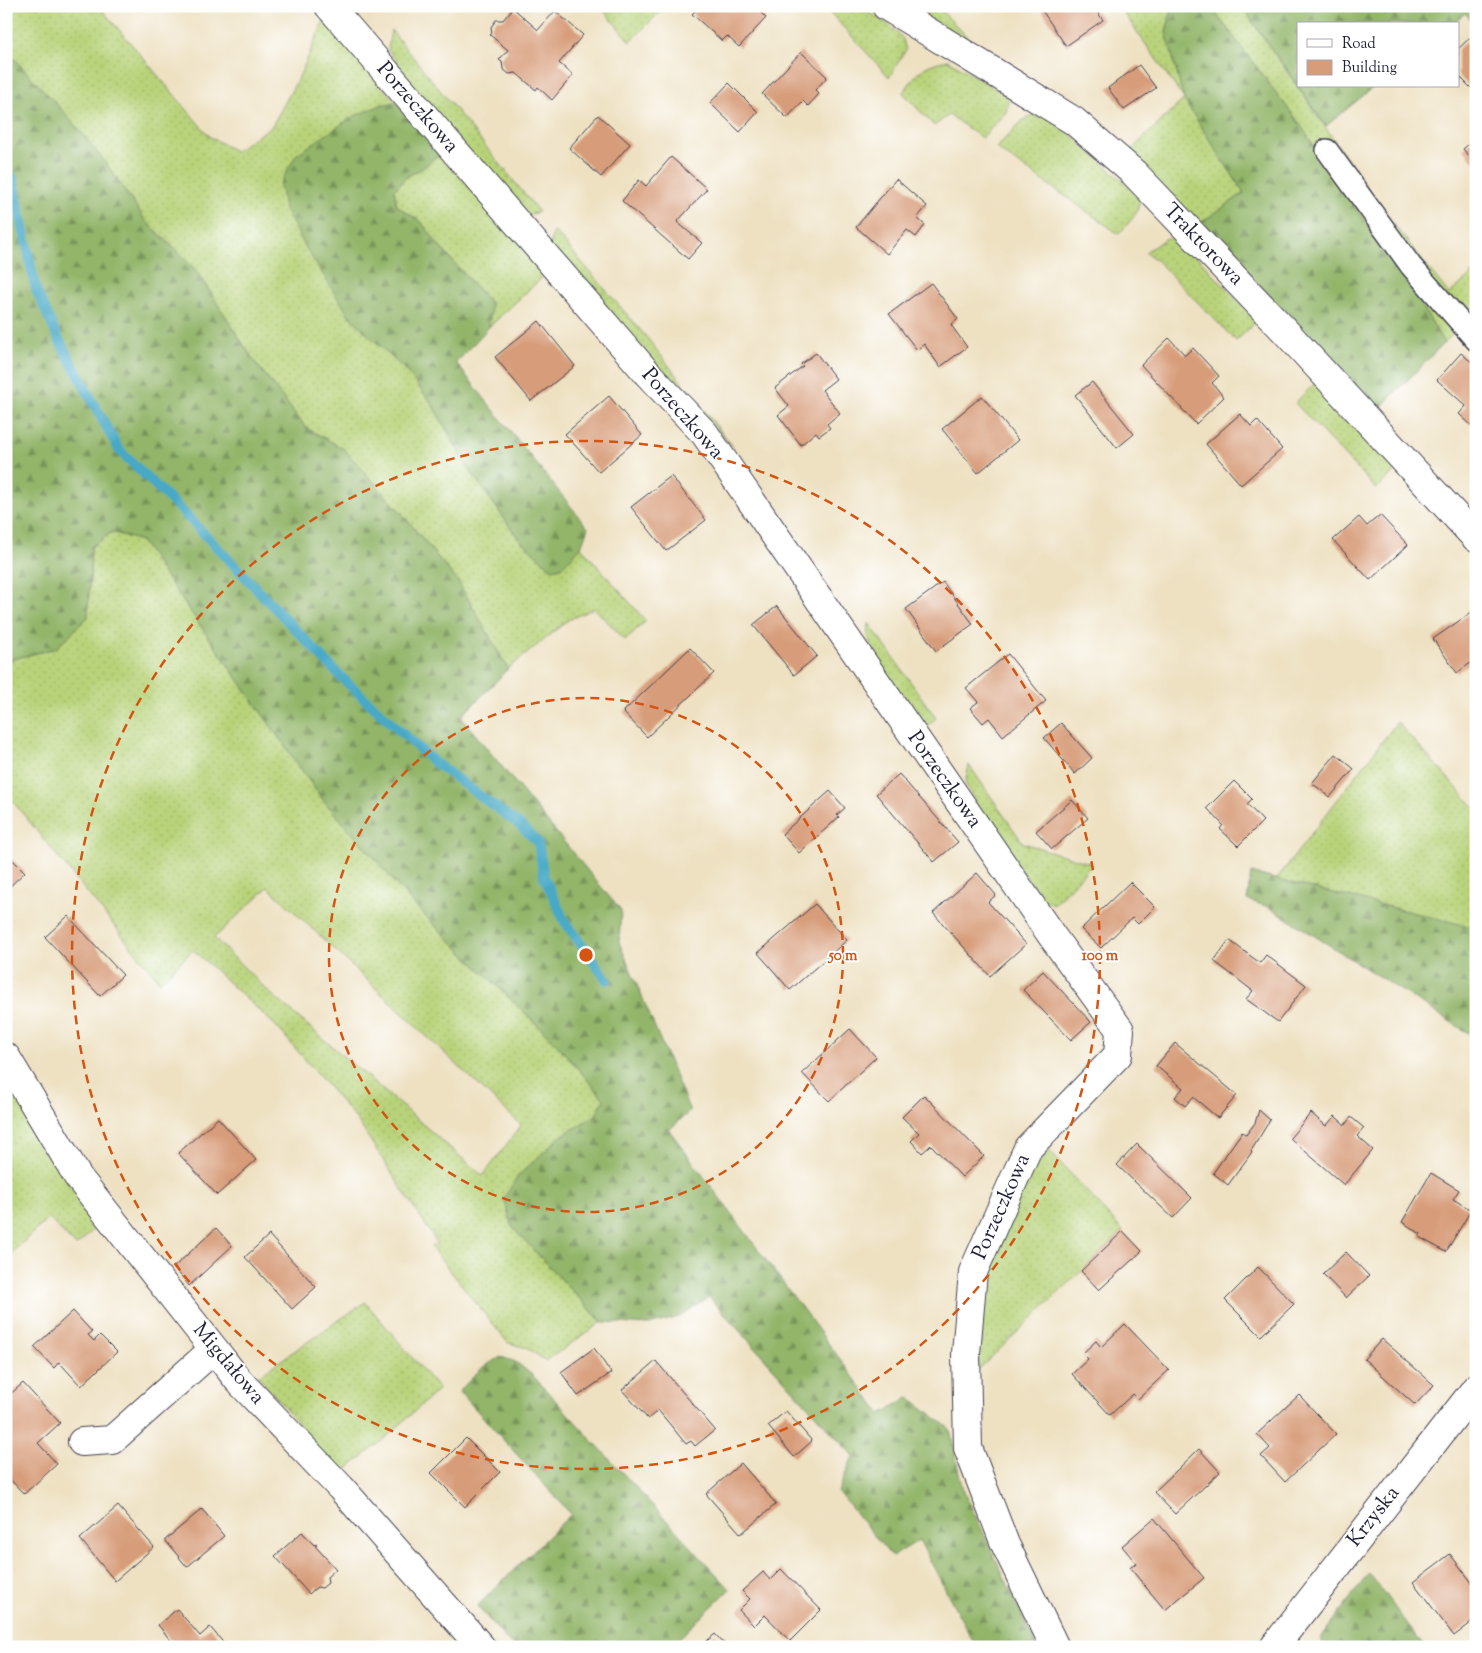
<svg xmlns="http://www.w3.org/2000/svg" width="1482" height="1653" font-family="'Sorts Mill Goudy',serif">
<defs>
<pattern id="grass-dots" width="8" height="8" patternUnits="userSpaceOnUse" patternTransform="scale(1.25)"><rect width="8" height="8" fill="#b8d379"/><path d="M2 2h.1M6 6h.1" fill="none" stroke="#9eb56a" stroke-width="1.8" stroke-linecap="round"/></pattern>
<pattern id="forest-firs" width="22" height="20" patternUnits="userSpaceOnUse" patternTransform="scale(1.25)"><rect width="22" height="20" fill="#92b569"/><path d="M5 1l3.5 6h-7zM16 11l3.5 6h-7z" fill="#779358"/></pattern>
</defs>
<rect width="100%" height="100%" fill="#fff"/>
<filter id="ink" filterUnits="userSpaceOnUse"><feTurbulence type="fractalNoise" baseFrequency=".02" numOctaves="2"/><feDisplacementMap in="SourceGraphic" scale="10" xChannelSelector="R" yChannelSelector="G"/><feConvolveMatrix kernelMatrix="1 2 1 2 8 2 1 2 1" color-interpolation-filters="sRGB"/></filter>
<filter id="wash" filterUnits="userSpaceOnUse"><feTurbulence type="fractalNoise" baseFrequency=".0096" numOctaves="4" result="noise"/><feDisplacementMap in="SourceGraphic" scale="20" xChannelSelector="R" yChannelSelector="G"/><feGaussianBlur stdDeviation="1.12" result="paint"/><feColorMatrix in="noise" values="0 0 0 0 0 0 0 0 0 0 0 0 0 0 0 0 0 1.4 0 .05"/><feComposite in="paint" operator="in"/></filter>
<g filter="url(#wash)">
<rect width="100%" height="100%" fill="#eee1c2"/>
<!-- grass -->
<path fill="url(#grass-dots)" stroke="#6d7a5a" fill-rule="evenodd" d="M6,6h93l111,131 25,14 37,-25 28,-51 24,-55 72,82 -15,3 27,267 24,32 37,65 49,69 44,28 19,-19 65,74 -21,19 -31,-32 -26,12 -60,49 -49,-86 -56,-68 -59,-66 -38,-21 -54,-70 -56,-88 -51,-50 -39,-57 -100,-113z
M600,6h66l-36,36z
M824,6h33l33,19 13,14 3,11 -17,27z
M902,6h35l38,39z
M1119,6h54l-7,26 18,67 60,94 -45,31 -70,-72 55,-53z
M1210,6h34l8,15 132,191 65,82 27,-23v54l-7,-7 -25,25 -32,-54 -69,-99 -44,-67z
M391,30l148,182 -11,3 -14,-3 -62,-74 -64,-88z
M948,60l61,37 -3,15 -24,26 -33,-23 -15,11 -31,-33c15,-22 19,-28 45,-33z
M1035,114l16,3 90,80 -5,17 -17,20 -123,-86 26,-27z
M440,153l105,122 -56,52 2,-23 -50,-56 -20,-26 -24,-16 -3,-16 12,-13 17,-9z
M554,230l94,109 86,109 -185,-201z
M1167,238l15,3 75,80 -21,20 -81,-82 -10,-7z
M1315,383l83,85 -22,21 -81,-86z
M112,532l29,9 179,255 98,113 137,133 49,57 -8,16 -36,22 -48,90 90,95 -56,39 -19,-13 -19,-5 -77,-96 6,-4 -80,-123 -81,-94 -83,-76 -33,32 -154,-189v-133h3l47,-12 34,-65 1,-36zM268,887l253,238 -38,51 -213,-183 -56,-55z
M869,623l67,95 -11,10 -51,-67 -6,-25z
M1397,722l79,87v119l-200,-48z
M969,765l54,78 70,21 -39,40 -11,-4 -59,-81 -19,-36z
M6,1077l93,148 -23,21 -27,-28 -43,40z
M1045,1146l78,85 -146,140 9,-88 37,-101z
M365,1302l74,87 -58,53 -40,32 -83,-98z"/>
<!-- forest -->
<path fill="url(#forest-firs)" stroke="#5a6c52" d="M1173,6h37l89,117 44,67 69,99 32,54 -66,67 -121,-124 -58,-62 45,-31 -60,-93 -18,-68z
M1244,6h232v20l-11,-13 -13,11h-154v62h77l-49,40 -74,-105z
M6,50l59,63 41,50 39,57 51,50 56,88 54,70 38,21 59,66 56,68 49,86 -47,48 160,194 -2,31 71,169 -21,19 212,284 28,-17 41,32 12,58 75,160h-61l-57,-107 -27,17 -54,-65 15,-36 -144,-159 -30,20 -30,8 -47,-3 -90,-95 -8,-29 15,-23 41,-38 36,-22 8,-16 -49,-57 -137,-133 -98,-113 -179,-255 -29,-9 -21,15 -3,70 -32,31 -47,12h-3z
M396,102l44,51 -17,15 -17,9 -12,13 3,16 24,16 20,26 50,56 -2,23 -33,36 132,165 -7,19 -19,20 -10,2 -34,-31 -49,-69 -37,-65 -25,-32 -57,-55 -44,-69 -22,-41 -4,-23 16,-29 58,-39 27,-11z
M1251,873l225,55v110l-207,-131 -22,-7z
M501,1357l15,5 15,12 199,215 -60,58h-157l-36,-41 94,-92 -112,-123 24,-24z
M1369,1573l55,74h-98l-6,-8z"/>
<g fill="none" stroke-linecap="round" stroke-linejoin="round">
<!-- stream -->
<path stroke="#46a9c6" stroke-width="10" d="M6,167l7,12 23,111 22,48 61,112 68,66 153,160 94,86 87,64 17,16 6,35 21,45 42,58"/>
</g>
<g id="blocks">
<!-- building -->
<path fill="#d79c79" d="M700,6h54l12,12 -27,29 -12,-11 -5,5 -30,-27z
M1039,6h54l10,14 -37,26z
M513,8l25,22 17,-19 28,24 -24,28 14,12 -21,25 -14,-13 -2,3 -20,-17 -7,1 -6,-5 -1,-7 -3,-2 9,-10 -18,-15 2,-2 -1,-6 5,-7h7z
M1473,35l3,3v46l-5,4 -13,-13v-26z
M801,52l26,25 -12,13 4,4 -11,12 -5,-5 -16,17 -25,-24z
M1139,65l17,23 -32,22 -16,-22z
M729,83l29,29 -18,20 -30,-29z
M598,115l32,29 -29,33 -32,-29z
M1476,138v26l-13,-15z
M671,157l36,32 -30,33 25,21 -14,16 -66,-58 17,-21 7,6z
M896,179l31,27 -10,12 8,7 -9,12 -9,-7 -20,24 -31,-27z
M931,283l27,36 -7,6 16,22 -27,20 -16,-23 -7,6 -28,-36z
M539,321l36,45 -44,35 -36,-44z
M1169,338l16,17 8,-7 26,28 -7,7 12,14 -28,27 -55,-59z
M816,353l20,26 -14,11 18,23 -13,11 3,4 -11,8 -3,-4 -15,13 -23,-30 11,-9 -14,-18 28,-22 -2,-2z
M1461,353l15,13v54l-5,5 -12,-11 7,-8 -29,-26z
M1092,382l42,52 -17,14 -42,-53z
M609,396l33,39 -43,37 -34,-38z
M982,396l36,44 -40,33 -36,-44z
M1240,414l11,12 6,-6 25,29 -41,36 -35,-41z
M671,476l35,44 -40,31 -35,-44z
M1380,515l28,30 -38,35 -37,-40 26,-23 8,9z
M943,582l30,42 -37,27 -30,-42z
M777,606l40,50 -23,19 -41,-50z
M1476,609v50l-19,14 -24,-34z
M690,648l24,25 -67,64 -24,-25z
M1008,654l38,47 -43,35 -14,-18 -6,5 -13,-15 8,-6 -12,-14z
M1061,723l31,35 -17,16 -31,-36z
M1336,754l18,15 -24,28 -18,-14z
M899,774l59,68 -24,20 -58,-68z
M1234,781l18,18 -5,5 16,17 -25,25 -18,-17 3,-4 -16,-17z
M830,791l15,17 -8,7 2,2 -40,36 -17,-19z
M1072,800l16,18 -36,31 -16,-18z
M6,853l19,19 -19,18z
M977,873l19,22 -8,7 38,42 -36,32 -57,-63z
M1130,882l25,25 -17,17 -6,-6 -31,30 -20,-19z
M815,904l32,36 -57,50 -32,-37z
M68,916l55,59 -23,21 -55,-59z
M1229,940l31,23 6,-8 40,30 -28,37 -32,-23 7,-8 -39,-30z
M1043,971l48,51 -20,18 -48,-50z
M850,1029l26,28 -47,44 -27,-28z
M1175,1043l62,52 -19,23 -25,-21 -8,9 -10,-9 8,-9 -27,-22z
M924,1095l60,61 -22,21 -31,-32 -9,8 -11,-12 8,-8 -17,-16z
M1259,1110l11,10 -19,31 1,1 -24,33 -15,-12 29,-41 4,3 9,-12z
M1311,1113l15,13 9,-10 10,9 6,-8 13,11 -7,8 16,14 -29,35 -54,-47z
M218,1118l38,42 -39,35 -39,-42z
M1137,1144l55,54 -19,20 -56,-53z
M1431,1173l28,17 -6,9 18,11 -25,42 -27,-15 2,-3 -19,-12z
M216,1228l16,18 -43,40 -15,-19z
M1123,1231l19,20 -43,39 -18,-19z
M269,1235l47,52 -24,22 -47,-52z
M1346,1252l23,24 -23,22 -23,-24z
M1258,1267l36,37 -33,32 -36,-36z
M73,1311l19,21 -4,3 6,6 6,-6 17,17 -36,34 -22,-24 -5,6 -20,-21z
M1125,1324l44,46 -31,29 -5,-5 -23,21 -38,-41 16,-15 -5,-6 13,-12 5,6z
M1382,1339l52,46 -19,20 -51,-46z
M594,1348l17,25 -33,23 -17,-24z
M656,1361l59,69 -20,16 -4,-5 -5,3 -28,-34 -10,9 -26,-29z
M23,1383l37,40 -22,20 19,21 -33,30 -18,-19v-77z
M1299,1395l37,39 -51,48 -24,-26 9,-8 -13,-14z
M786,1411l26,30 -18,16 -26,-31z
M466,1438l34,34 -35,35 -34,-34z
M1199,1449l21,23 -45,42 -21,-22z
M741,1463l35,41 -35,30 -35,-40z
M118,1506l36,41 -39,34 -35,-42z
M202,1509l22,27 -37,31 -22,-27z
M1154,1518l50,60 -39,32 -35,-42 6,-5 -14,-17z
M302,1532l12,13 1,-1 2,1 -2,1 21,23 -9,8 1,6 -6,5 -5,-1 -8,7 -34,-38z
M1450,1554l26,34v31l-22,17 -41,-54z
M781,1569l40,41 -31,31 -25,-26 -11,11 -15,-16 11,-11 -8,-8 21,-19 7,8z
M177,1609l23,27 10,-9 17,20h-51l-18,-22z
M715,1634l12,13h-27z"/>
</g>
</g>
<g filter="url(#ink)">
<use href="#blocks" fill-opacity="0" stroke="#413f4f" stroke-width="1"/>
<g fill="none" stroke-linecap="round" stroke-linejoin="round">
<defs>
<path id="service" d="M1327,150l84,116 65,74"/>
<path id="minor" d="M329,6l319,368 57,60 347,502 68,94 -2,25 -90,93 -55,124 -7,81 2,95 37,96 50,103
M886,6l188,115 60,52 151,158 191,207
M6,1057l72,120 136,172 24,31 103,108 140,159
M82,1442l30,-2 102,-91"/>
<path id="tertiary" d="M1274,1647l202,-259"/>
</defs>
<!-- service casing -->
<use href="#service" stroke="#413f4f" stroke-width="24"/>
<!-- minor casing -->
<use href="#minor" stroke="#413f4f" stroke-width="30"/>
<!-- tertiary casing -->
<use href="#tertiary" stroke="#413f4f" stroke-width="30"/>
<!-- service -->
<use href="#service" stroke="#fff" stroke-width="21"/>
<!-- minor -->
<use href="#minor" stroke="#fff" stroke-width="28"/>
<!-- tertiary -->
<use href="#tertiary" stroke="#fff" stroke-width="28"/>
</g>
</g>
<!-- distance rings -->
<g fill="none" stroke="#d45411" stroke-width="2.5" stroke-dasharray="9 6">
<circle cx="586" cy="955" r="257"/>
<circle cx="586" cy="955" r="514"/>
</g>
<g text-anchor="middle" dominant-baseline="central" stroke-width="4" stroke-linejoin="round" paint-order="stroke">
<!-- street labels -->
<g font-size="21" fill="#22223b" stroke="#fff">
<text transform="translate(417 108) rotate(49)">Porzeczkowa</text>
<text transform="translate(1203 245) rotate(46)">Traktorowa</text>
<text transform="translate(682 414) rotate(49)">Porzeczkowa</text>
<text transform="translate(944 780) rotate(55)">Porzeczkowa</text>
<text transform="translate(1002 1207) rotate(-66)">Porzeczkowa</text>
<text transform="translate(228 1364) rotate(50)">Migdałowa</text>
<text transform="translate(1374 1517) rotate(-52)">Krzyska</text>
</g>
</g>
<circle cx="586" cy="955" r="8" fill="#d45411" stroke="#fff" stroke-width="2.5"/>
<g font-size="15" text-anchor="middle" font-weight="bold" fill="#d45411" stroke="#fff" stroke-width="4" stroke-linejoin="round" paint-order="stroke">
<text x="843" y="960">50 m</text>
<text x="1100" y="960">100 m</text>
</g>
<!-- margin -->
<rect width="1482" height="1653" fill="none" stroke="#fff" stroke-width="25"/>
<!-- legend -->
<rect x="1297" y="22" width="162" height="65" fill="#ffffff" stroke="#a7a7b1"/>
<rect x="1307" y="39" width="25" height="8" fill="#ffffff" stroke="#a7a7b1"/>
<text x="1342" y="48" font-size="15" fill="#22223b">Road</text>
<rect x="1307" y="60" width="25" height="15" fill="#d79c79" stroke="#a7a7b1"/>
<text x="1342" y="72" font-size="15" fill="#22223b">Building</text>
</svg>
